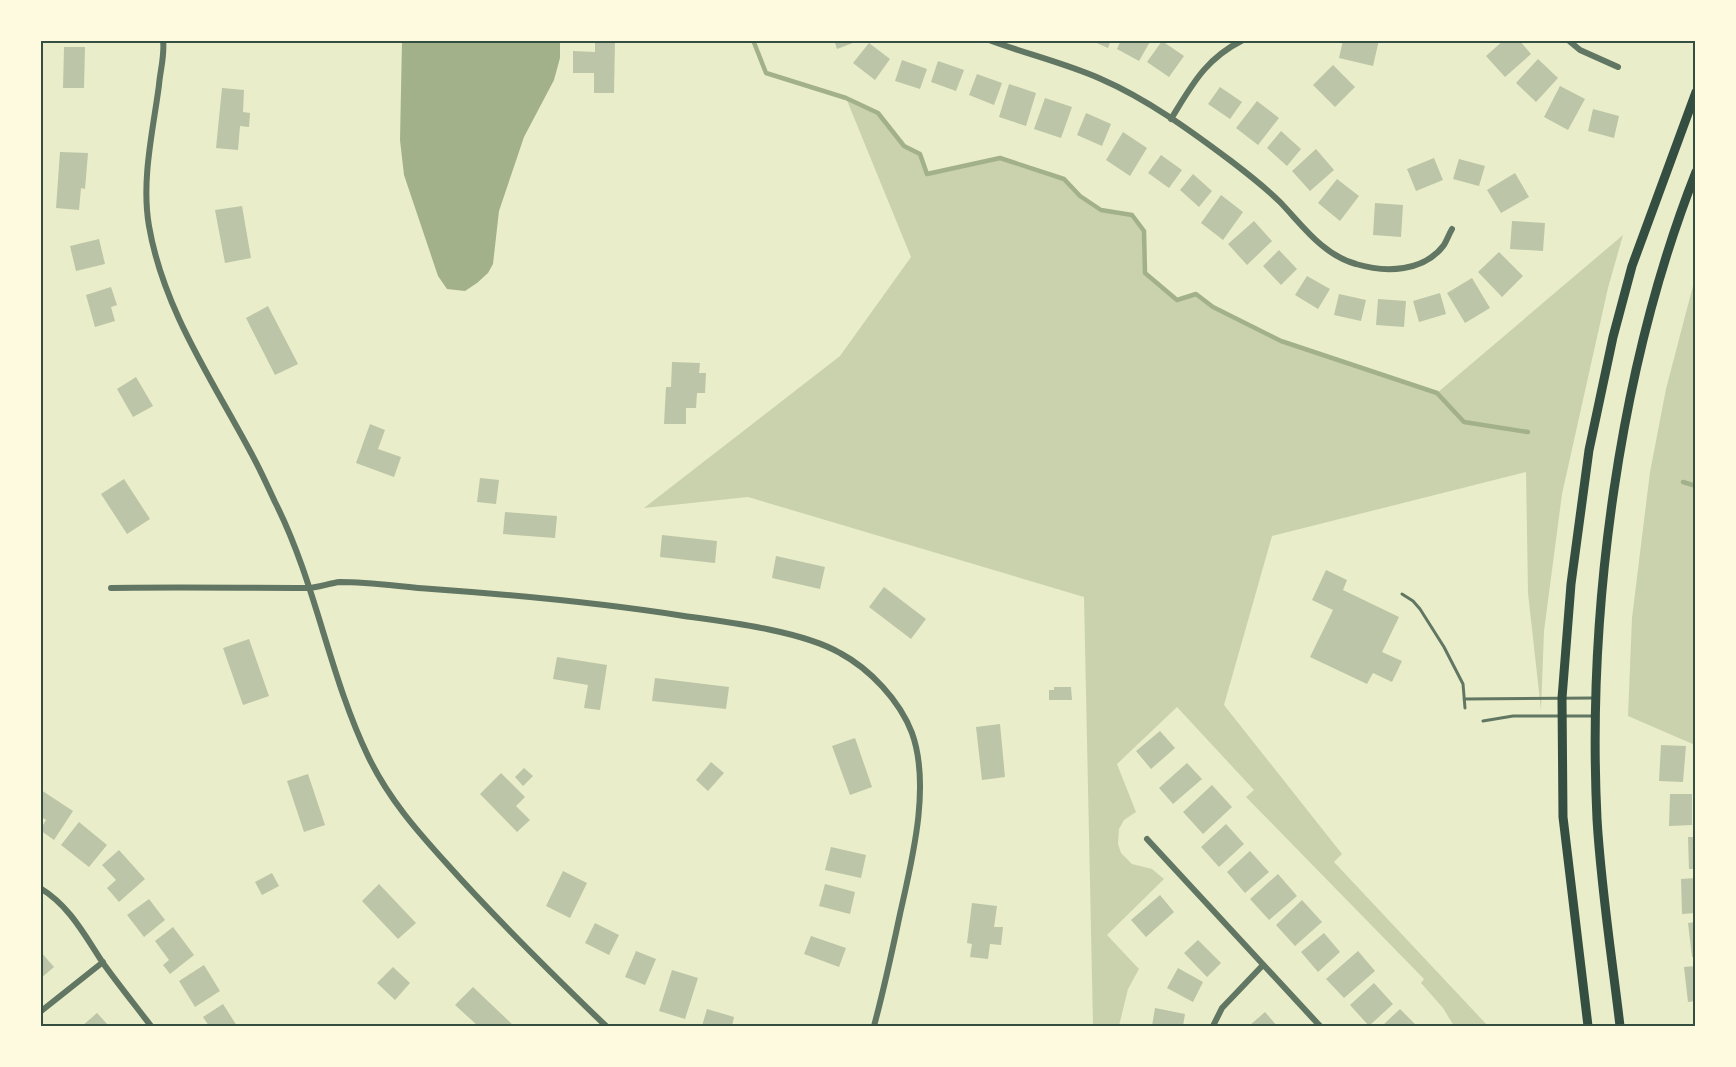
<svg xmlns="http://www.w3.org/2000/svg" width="1736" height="1067" font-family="Arial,sans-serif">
<rect width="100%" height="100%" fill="#e9edc9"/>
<!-- green -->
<path fill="#cad2ad" d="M846,98l32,15 26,33 16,8 7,20 73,-16 64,21 16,17 21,14 31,5 12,16 1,42 32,27 19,-6 17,13 68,34 156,52 186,-158 -15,53 -46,206 -18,137 -3,79 -13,-117 -2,-121 -254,64 -48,169 118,149 -8,8 154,164h-34l-11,-18 -22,-25 3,-4 -178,-182 8,-7 -77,-83 -60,57 19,48 -12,8 -5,9 -1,15 3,9 11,11 20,5 12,10 -57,56 32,34 -11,20 -9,37h-26l-9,-429 -336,-100 -104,11 196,-152 71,-99z
M1695,278v467l-67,-29 4,-98 18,-146 16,-83z"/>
<!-- water -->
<path fill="#a3b18a" d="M402,41h158v17l-6,22 -30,57 -25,74 -6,53 -5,9 -11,10 -12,8 -18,-2 -9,-13 -34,-101 -4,-35z"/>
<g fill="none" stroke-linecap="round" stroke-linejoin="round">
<!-- stream -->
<path stroke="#a3b18a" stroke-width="4.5" d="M753,40l13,33 80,25 32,15 26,33 16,8 7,20 73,-16 64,21 16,17 21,14 31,5 12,16 1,42 32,27 19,-6 17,13 68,34 156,52 27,29 64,10
M1683,482l13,4"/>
</g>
<!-- building -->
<path fill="#bcc5a7" d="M595,40h20l-1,53h-20v-20h-21v-22l22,1z
M834,40h24v1l-21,8z
M1090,40h21l-3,8z
M1121,40h30l-12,21 -22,-12z
M1343,40h36l-6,26 -34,-8z
M1504,40h15l12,14 -26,23 -19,-21z
M1162,41l22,15 -15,21 -22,-15z
M869,43l21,16 -15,21 -22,-17z
M64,47h21l-1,41h-21z
M1538,59l20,19 -22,24 -20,-19z
M902,60l25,9 -7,20 -25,-8z
M938,61l26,9 -8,21 -25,-9z
M1333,65l22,22 -20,20 -22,-22z
M977,74l25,9 -8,22 -25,-10z
M1009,84l27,9 -10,33 -27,-9z
M1560,86l25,13 -17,31 -24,-13z
M1220,87l22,15 -12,17 -22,-15z
M222,88l22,2 -1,22 7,1 -1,14 -9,-1 -2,24 -22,-2z
M1045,98l27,9 -11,31 -27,-9z
M1257,101l22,17 -21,27 -22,-17z
M1593,109l26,7 -5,22 -26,-7z
M1086,113l25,11 -9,22 -25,-11z
M1281,131l20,18 -14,17 -20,-18z
M1123,132l24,16 -17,28 -24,-16z
M1316,149l18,21 -24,21 -18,-20z
M60,152l28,1 -3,36 -4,-1 -2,22 -23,-2z
M1161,155l21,15 -13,18 -21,-15z
M1434,158l9,22 -27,11 -9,-22z
M1459,159l26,7 -6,20 -26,-7z
M1515,173l14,24 -28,16 -14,-23z
M1193,174l19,17 -13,16 -19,-17z
M1337,179l22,17 -19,25 -22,-18z
M1221,195l22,17 -20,28 -22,-17z
M1375,203l28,2 -2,32 -28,-2z
M242,206l9,52 -26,5 -10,-53z
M1254,221l18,20 -25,24 -19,-21z
M1512,221l33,2 -2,28 -33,-2z
M99,239l6,25 -29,7 -6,-25z
M1279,250l18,19 -16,16 -18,-19z
M1499,252l24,24 -21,21 -24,-25z
M1307,276l23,13 -12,20 -23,-14z
M1472,278l18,30 -25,15 -18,-30z
M111,287l6,18 -6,2 4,14 -20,6 -9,-32z
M1440,293l6,21 -27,8 -6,-21z
M1339,294l27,6 -5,21 -27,-6z
M1378,299l28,2 -2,26 -28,-2z
M268,306l30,58 -23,11 -29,-57z
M672,362l28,1 -1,10h7l-1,20h-8l-1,15h-10v16h-22l2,-37h5z
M136,377l17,29 -20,11 -16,-28z
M370,424l15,6 -7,19 23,8 -7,20 -38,-14z
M480,478l19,2 -3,24 -19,-2z
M124,479l26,40 -23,15 -26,-40z
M505,512l52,4 -2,22 -52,-4z
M662,535l55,6 -2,22 -55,-6z
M776,556l49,11 -5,22 -48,-11z
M1326,570l21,10 -4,10 56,27 -17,35 20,9 -10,21 -19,-9 -6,11 -57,-27 23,-47 -21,-10z
M884,587l42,32 -15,20 -42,-32z
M249,639l20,57 -26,9 -20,-57z
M557,657l50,8 -7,45 -16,-2 4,-23 -35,-6z
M655,678l74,9 -3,22 -74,-8z
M1054,687h17l1,13h-23v-10h5z
M1000,724l5,53 -23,3 -6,-53z
M1160,731l15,17 -24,21 -15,-18z
M855,738l17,49 -22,8 -18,-49z
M1661,745l25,1 -3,36 -24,-1z
M711,762l13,11 -16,18 -12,-11z
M1187,763l15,16 -29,25 -14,-16z
M524,768l9,8 -10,10 -8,-9z
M501,773l24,24 -9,9 14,14 -13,12 -37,-38z
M308,774l17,51 -21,7 -17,-51z
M1212,785l20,22 -29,27 -20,-22z
M41,790l32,21 -19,29 -14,-10 6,-10 -6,-4z
M1670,794h22v31l-23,1z
M79,822l28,23 -18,22 -28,-22z
M1226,824l18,20 -25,23 -18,-20z
M1688,837h8v32h-7z
M831,847l35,8 -5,23 -36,-8z
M119,850l26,29 -26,23 -12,-14 9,-8 -14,-15z
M1250,851l19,21 -24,21 -18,-21z
M563,871l24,12 -17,35 -24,-12z
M272,873l7,13 -17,9 -7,-13z
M1278,874l19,22 -28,24 -19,-21z
M1696,878v35l-14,1 -1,-35z
M379,884l37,39 -18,16 -36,-38z
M825,884l30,8 -5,22 -31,-8z
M1160,895l14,17 -28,25 -15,-17z
M149,899l16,21 -21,17 -17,-22z
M1302,900l20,22 -27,24 -19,-21z
M972,903l25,3 -3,21h9l-2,18 -11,-1 -2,15 -18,-2 2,-13 -5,-1z
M1696,922v35h-4l-4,-34z
M595,923l24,12 -10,20 -24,-12z
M173,927l21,28 -24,19 -7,-9 6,-5 -14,-19z
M1324,933l16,19 -22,20 -17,-20z
M811,936l35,12 -7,19 -35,-13z
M1198,940l23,23 -14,14 -23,-24z
M40,951l14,16 -14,12z
M636,951l20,8 -11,26 -20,-8z
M1358,951l17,20 -31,27 -18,-19z
M204,965l16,26 -25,16 -16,-26z
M1696,966v35l-8,1 -4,-35z
M393,967l17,16 -15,17 -18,-17z
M1178,968l25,14 -10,20 -26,-14z
M672,970l26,8 -13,41 -26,-8z
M1374,983l19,21 -24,22 -19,-21z
M473,987l41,39h-36l-23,-21z
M223,1004l14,22h-28l-6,-9z
M1155,1008l30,6 -2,12h-31z
M707,1009l27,8 -2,9h-30z
M1400,1009l17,17h-35z
M1265,1012l12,14h-28z
M97,1013l12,13h-27z"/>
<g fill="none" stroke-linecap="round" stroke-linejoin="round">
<!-- service -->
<path stroke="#617663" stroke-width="3" d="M1402,594l11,7 7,8 24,38 19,37 2,24
M1464,699l130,-1
M1483,721l30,-5h81"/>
<!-- minor -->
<path stroke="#617663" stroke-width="6" d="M163,40c2,15 -3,31 -4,45 -6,46 -18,95 -10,141 14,82 62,152 101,225 9,16 17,34 25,51 41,81 54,173 93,254 20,42 49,75 80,109 50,56 104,109 158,161
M989,40c37,14 76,23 112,39 46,20 90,52 130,82 17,13 34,26 49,41 23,24 43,53 76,62 30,9 68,8 88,-19 3,-5 5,-11 8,-16
M1568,40l12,10 38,17
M1171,119c21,-34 34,-60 72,-79
M111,588c65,-1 130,0 195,0 12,0 23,-5 34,-6 31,0 62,5 92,7 84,6 169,14 252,27 44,6 118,15 156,37 30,16 60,48 72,80 19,53 0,127 -12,181 -8,38 -16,75 -26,112
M1147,839l173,187
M40,888c30,18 45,48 63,75 15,21 32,42 48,63
M40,1012l63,-50
M1213,1026l9,-18 41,-43"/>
<!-- secondary -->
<path stroke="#344e41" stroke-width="9" d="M1588,1026l-25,-209 -1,-119 9,-114 18,-134 24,-113 19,-71 64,-174
M1620,1026c-8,-68 -19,-138 -23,-207 -10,-209 22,-452 99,-647"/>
</g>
<!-- border -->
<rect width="1736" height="1067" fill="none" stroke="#fefae0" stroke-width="84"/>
<rect x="42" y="42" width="1652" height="983" fill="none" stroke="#344e41" stroke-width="2"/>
</svg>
